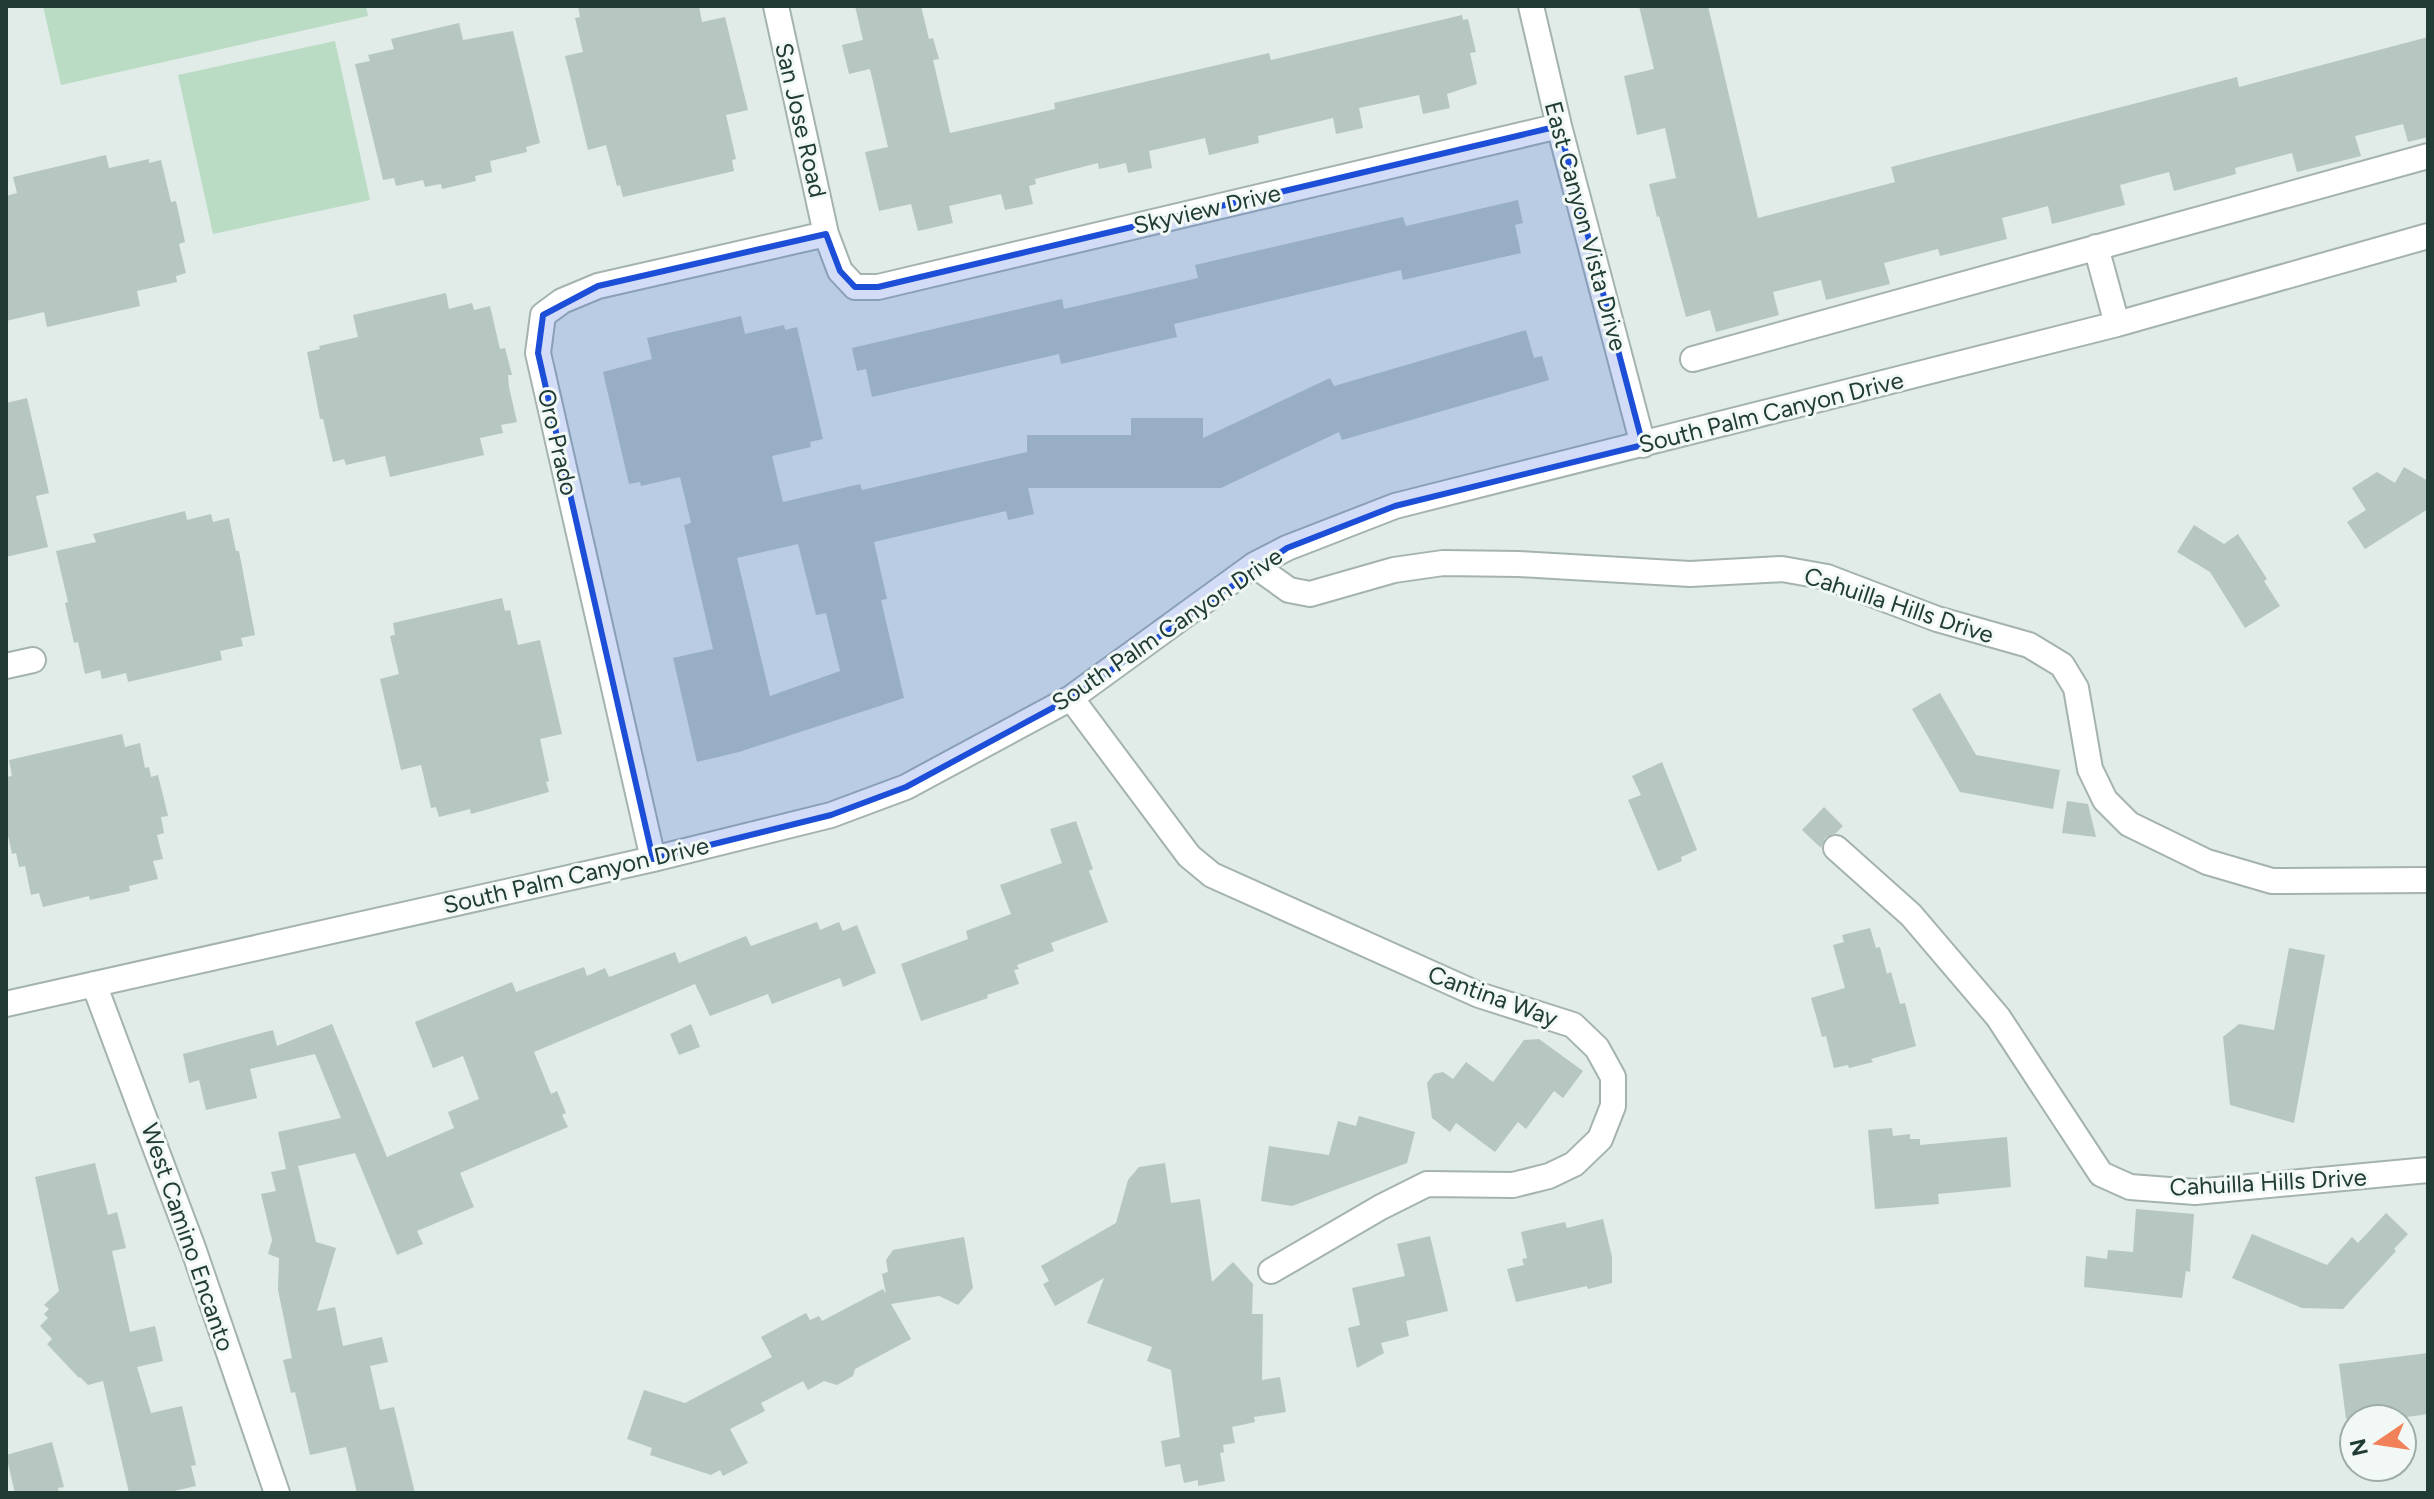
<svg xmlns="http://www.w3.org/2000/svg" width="2434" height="1499" font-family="Figtree,sans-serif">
<rect width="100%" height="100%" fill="#e1ebe7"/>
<!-- green -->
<path fill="#badcc4" d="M43,6h323l2,10 -307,69z
M335,41l35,159 -157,34 -35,-159z"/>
<!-- building -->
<path fill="#b6c6c0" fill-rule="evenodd" d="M578,6h121l3,16 23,-5 23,93 -22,5 10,44 -4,1 2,11 -111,26 -3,-12 -3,1 -11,-41 -18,5 -14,-58 -9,-36 18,-4 -8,-34 5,-1z
M855,6h66l8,33 4,-1 6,21 -6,1 17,73 105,-24 -1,-6 215,-50 2,7 191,-45 1,5 5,-1 8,33 -6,1 7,31 -30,10 3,14 -27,6 -4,-19 -60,13 4,20 -27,6 -3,-16 -75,18 1,7 -50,12 -4,-17 -56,13 3,17 -24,5 -2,-10 -27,6 -1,-6 -63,16 1,5 -7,2 4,18 -28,6 -4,-16 -52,12 4,17 -35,8 -7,-27 -32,7 -14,-59 23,-5 -18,-78 -21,5 -7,-29 21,-5z
M1639,6h69l50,212 137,-36 -4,-15 346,-90 2,10 189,-50v100l-20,5 -5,-18 -48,12 6,20 -64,16 -5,-19 -57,15 1,6 -62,17 -5,-19 -49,13 5,20 -73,19 -4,-18 -46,12 5,21 -67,17 -2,-7 -54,14 6,21 -64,16 -5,-20 -48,12 6,23 -63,17 -6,-22 -24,7 -27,-101 -2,1 -8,-33 27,-6 -11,-50 -28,7 -13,-59 30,-7z
M459,23l4,17 50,-9 27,112 -14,4 1,5 -37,9 2,11 -17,4 1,5 -34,8 -1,-5 -16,3 -2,-7 -27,6 -2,-8 -11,2 -28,-116 15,-3 -2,-6 26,-6 -3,-10z
M106,155l3,13 40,-9v4l12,-3 10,42 5,-1 9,41 -6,2 7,29 -10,3 1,6 -40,9 3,15 -93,21 -3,-15 -38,9v-125l11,-3 -4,-16z
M1518,200l5,23 -8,2 6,28 -118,27 -2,-10 -227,54 3,13 -116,27 -2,-10 -187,43 -6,-28 -9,2 -5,-23 210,-49 2,10 134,-31 -3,-13 208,-48 3,9z
M446,293l3,16 23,-6 2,7 16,-4 10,43 5,-1 7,27h-4l1,12 8,35 -16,3 2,8 -23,5 4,17 -94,22 -5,-21 -39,9 -2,-6 -11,3 -10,-43h-3l-13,-67 13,-3 -1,-3 39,-9 -5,-22z
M741,316l4,18 39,-9 1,5 12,-3 26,112 -13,3 1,5 -39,9 11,46 77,-18 2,6 165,-38v-17h104v-17h72v20l127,-60 4,8 192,-56 8,28 8,-2 7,24 -207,60 -3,-8 -118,56h-193l6,26 -26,6 -2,-9 -132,31 13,57 -6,1 23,98 -165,54 -42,10 -24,-104 40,-9 -29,-124 7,-2 -11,-46 -39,9 -1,-4 -11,2 -26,-112 49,-13 -5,-21zM798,544l18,71 10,-2 14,58 -70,25 -33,-138z
M27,398l22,95 -13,3 12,51 -42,10v-154z
M2404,467l24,14v28l-63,40 -18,-27 19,-12 -14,-22 25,-16 18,11z
M185,511l2,9 24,-6 2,8 16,-4 7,33h3l16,84 -14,3 2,8 -23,5 2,9 -94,22 -2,-9 -24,6 -2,-9 -15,4 -7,-32 -4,1 -9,-40 3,-1 -12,-51 40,-9 -3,-8z
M2194,525l30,19 14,-10 29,45 -3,2 16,25 -35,22 -35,-56 -33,-20z
M502,598l3,13 5,-1 8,35 22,-5 22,94 -22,5 9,42 -3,1 3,10 -78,22 -1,-5 -31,8 -3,-10 -5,1 -10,-43 -20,5 -21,-91 19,-5 -9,-38 5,-1 -2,-12z
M1940,693l36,62 84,15 -7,39 -93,-17 -48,-83z
M122,734l3,13 15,-4 5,25 4,-1 2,10 7,-2 10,41 -7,1 3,16 -7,2 6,24 -10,2 5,18 -29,7 1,5 -40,9 -1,-4 -46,11 -4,-14 -8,2 -6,-29 -6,1 -3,-14 -4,1 -6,-28v-49l6,-1 -3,-16z
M1662,762l35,88 -16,7 1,4 -24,10 -30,-71 13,-5 -9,-19z
M2067,801l21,3 8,33 -34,-4z
M1824,807l19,19 -7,7 -11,5 -4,10 -19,-18z
M1076,821l17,48 -4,2 19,51 -57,21 3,8 -37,14 2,4 -5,1 5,14 -32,11 1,3 -67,23 -20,-57 67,-25 -2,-8 45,-17 -11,-29 62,-22 -12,-34z
M817,922l3,8 19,-8 4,9 14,-6 19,48 -33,14 -3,-9 -68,26 -4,-10 -58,22 -15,-32 -161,68 17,42 6,-3 9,22 -4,2 6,12 -108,46 14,34 -57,24 6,13 -26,11 -42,-102 -57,13 18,76 20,6 -19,63 18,-4 8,39 39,-9 6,25 -18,4 10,44 14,-3 21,86h-58l-11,-46 -36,8 -15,-63 -4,1 -8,-33 9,-2 -14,-68 1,-32 -11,-4 4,-14 -11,-46 15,-3 -5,-19 15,-3 -8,-37 63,-14 -26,-64 -65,15 7,29 -51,12 -7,-30 -10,3 -6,-29 90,-24 4,16 55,-22 55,133 67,-29 -6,-16 31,-13 -16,-43 -30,12 -18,-46 97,-40 4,10 68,-25 3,9 18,-8 4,9 66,-25 4,11 67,-27 5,10z
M1870,928l6,20 4,-1 7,27 4,-2 9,32 5,-1 11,43 -45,13 2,3 -24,6 -1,-3 -14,3 -8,-32 -4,1 -11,-39 34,-10 -12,-43 11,-3 -2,-7z
M2289,948l36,7 -31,168 -64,-18 -7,-68 16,-13 35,6z
M691,1024l9,23 -21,8 -9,-21z
M1539,1039l44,32 -20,27 -9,-7 -28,38 -8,-7 -23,30 -39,-29 -6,9 -18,-14 -5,-35 7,-9 9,-2 10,7 13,-17 27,20 31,-42z
M1359,1116l56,16 -8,31 -115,43 -31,-5 8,-55 60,9 9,-34 18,5z
M1892,1128l1,8 17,-2v5h10v6l87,-8 4,50 -73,7 1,10 -64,5 -7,-79z
M95,1163l13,52 9,-3 9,36 -14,3 18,81 25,-6 8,35 -26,6 14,46 31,-7 14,59 -5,1 5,20 -31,7h-36l-26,-112 -15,4 -8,-8 -1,1 -32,-34 5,-5 -12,-13 8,-8 -4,-4 5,-5 -5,-4 15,-14 -24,-114z
M1165,1163l6,40 29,-4 12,83 21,-20 20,22 -1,30h11l-1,66 18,-3 6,35 -32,5 1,5 -23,5 3,16 -12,2 1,7 -4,1 5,28 -27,5v-6l-14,3 -4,-19 -15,3 -4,-26 19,-4 -9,-67 -24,-9 5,-14 -65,-24 17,-45 -49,28 -12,-22 6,-3 -8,-15 75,-43 12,-43 11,-13z
M2136,1209l58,5 -4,58 -4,-1 -4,27 -98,-11 2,-31 21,3 1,-9 25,2z
M2386,1213l22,21 -14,15 2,2 -53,58 -41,-1 -70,-30 20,-44 75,31 25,-28 6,6z
M1603,1219l9,38v26l-24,6 -1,-3 -71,16 -9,-33 17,-4 -2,-6 5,-1 -6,-26 44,-10 2,6z
M1430,1236l18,75 -42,10 3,15 -28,7 3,10 -27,15 -9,-40 12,-3 -8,-37 53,-12 -8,-32z
M964,1237l9,51 -15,17 -19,-9 -48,8 20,35 -56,30 -2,7 -16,9 -13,-4 -16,9 -5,-9 -42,22 4,8 -35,18 18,34 -25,13 -3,-6 -9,5 -61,-20 2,-7 -25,-9 17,-49 41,13 87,-46 -11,-20 45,-24 4,7 9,-4 3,5 61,-32 3,5 -4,-20 6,-2 -2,-12 7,-10z
M2428,1353v61l-35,5h-47l-7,-55z
M52,1442l12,45 -6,1 1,5h-44l-9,-38z"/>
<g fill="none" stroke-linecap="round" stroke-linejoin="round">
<defs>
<path id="minor" d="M776,6l50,228 14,37 15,16h23l681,-161
M1531,6l28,120 84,319
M2096,247l21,77
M1693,359l735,-203
M1254,565l35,25 21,4 84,-24 49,-7 76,1 171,10 92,-5 45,8 110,42 92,26 33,20 14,23 14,81 15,31 24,24 78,38 65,19 156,-1
M6,666l27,-6
M1071,698l118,158 23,19 267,120 94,30 24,23 16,29v29l-13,33 -26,25 -25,12 -36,9 -86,-1 -46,23 -110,64
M1836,848l75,67 87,102 103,157 29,13 65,5 233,-22
M653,859l-115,-506 5,-38 19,-14 36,-15 228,-52
M94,984l99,264 84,245
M6,1004l647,-145 178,-44 75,-28 165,-89 183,-133 33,-17 108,-42 722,-182 311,-88"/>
</defs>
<!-- minor casing -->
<use href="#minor" stroke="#a4b3ae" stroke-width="28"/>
<!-- minor -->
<use href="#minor" stroke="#fff" stroke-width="24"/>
</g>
<!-- marked area -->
<path fill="#1d4ed8" fill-opacity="0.2" stroke="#1d4ed8" stroke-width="6" stroke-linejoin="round" d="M1559,126l84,319 -248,61 -108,42 -216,150 -165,89 -75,28 -178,44 -115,-506 5,-38 55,-29 228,-52 14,37 15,16h23z"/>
<g text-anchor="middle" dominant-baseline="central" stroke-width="6" stroke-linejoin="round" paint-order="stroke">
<!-- street labels -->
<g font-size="24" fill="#213c35" stroke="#f1f8f5">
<text transform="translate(801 120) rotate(77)">San Jose Road</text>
<text transform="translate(1207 209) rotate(-13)">Skyview Drive</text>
<text transform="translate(1586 226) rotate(75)">East Canyon Vista Drive</text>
<text transform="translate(1771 412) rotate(-14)">South Palm Canyon Drive</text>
<text transform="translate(558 442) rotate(77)">Oro Prado</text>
<text transform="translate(1899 605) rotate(18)">Cahuilla Hills Drive</text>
<text transform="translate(1167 629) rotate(-34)">South Palm Canyon Drive</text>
<text transform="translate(576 875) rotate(-13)">South Palm Canyon Drive</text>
<text transform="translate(1493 996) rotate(20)">Cantina Way</text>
<text transform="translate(2268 1182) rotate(-3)">Cahuilla Hills Drive</text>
<text transform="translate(188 1237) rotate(71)">West Camino Encanto</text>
</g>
</g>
<!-- border -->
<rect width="2434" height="1499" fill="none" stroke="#213c35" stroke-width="16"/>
<!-- north arrow -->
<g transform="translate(2378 1443) rotate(257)"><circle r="38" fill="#f1f8f5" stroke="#9eada8" stroke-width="2"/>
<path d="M0-6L14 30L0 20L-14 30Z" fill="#f18159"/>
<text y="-12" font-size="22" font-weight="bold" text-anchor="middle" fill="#213c35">N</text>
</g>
</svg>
